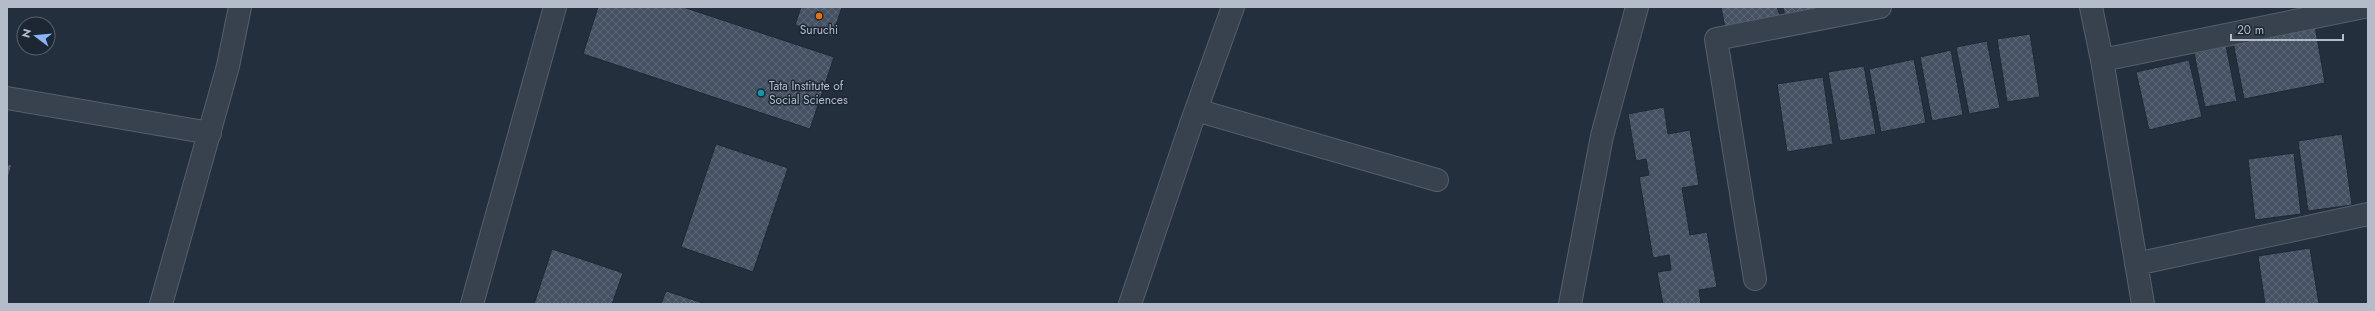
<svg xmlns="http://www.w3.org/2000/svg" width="2375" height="311" font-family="Jost,sans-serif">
<defs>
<pattern id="building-cross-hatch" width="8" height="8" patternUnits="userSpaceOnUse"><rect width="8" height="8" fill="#455162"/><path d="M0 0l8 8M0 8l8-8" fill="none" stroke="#5d6877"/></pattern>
</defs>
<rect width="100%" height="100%" fill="#242f3e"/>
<!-- building -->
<path fill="url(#building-cross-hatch)" stroke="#1f2835" d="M598,7h85l151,50 -24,72 -227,-75z
M801,7h41l-10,30 -37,-12z
M1721,7h56l3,9 -55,12z
M1783,7h38l2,6 -37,8z
M2315,26l10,57 -81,16 -11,-57z
M2030,34l10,63 -33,5 -10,-63z
M1987,41l13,67 -31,6 -13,-67z
M2226,46l11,55 -32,6 -11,-54z
M1951,50l12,65 -31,6 -12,-64z
M1914,59l12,64 -45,9 -12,-63z
M2189,60l13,57 -53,13 -13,-58z
M1864,66l12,68 -36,7 -12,-69z
M1823,77l10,67 -46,8 -10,-68z
M1664,107l4,27 22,-4 9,55 -17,3 8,47 17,-3 10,55 -18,3 2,14h-38l-6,-32 14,-2 -2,-15 -16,3 -14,-81 10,-2 -3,-16 -10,2 -8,-47z
M2342,134l10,71 -44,6 -10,-70z
M716,144l72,24 -35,104 -72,-25z
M2294,153l7,61 -46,6 -7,-61z
M7,164l5,1 -5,16z
M2310,248l9,56h-54l-7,-48z
M552,249l71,24 -11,31h-78z
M666,291l40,13h-45z"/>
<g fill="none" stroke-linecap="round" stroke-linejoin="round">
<defs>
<path id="minor" d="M2091,7l11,53 41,244
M2102,60l262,-53
M7,98l203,35
M1196,110l241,70
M2136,264l232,-50
M1755,279l-39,-240 164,-32
M161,304l67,-238 12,-59
M472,304l83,-297
M1130,304l61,-180 42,-117
M1570,304l32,-168 35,-129"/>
</defs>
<!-- minor casing -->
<use href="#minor" stroke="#565f6c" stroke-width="24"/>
<!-- minor -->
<use href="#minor" stroke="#38414e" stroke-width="22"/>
</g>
<!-- markers -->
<circle fill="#e8710a" stroke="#1d2633" stroke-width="1.5" cx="819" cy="16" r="4"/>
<circle fill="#0f9aa8" stroke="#1d2633" stroke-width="1.5" cx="761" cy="93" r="4"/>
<g text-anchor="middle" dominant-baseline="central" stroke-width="3" stroke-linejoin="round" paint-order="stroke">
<!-- poi labels -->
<g font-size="12" fill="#b4bcc9" stroke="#1d2633">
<text x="819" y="30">Suruchi</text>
<text x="769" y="86" text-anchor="start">Tata Institute of<tspan x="769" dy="14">Social Sciences</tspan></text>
</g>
</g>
<!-- border -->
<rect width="2375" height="311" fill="none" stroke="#b4bcc9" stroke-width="16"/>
<!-- north arrow -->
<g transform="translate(36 36) rotate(286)"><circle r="19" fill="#1d2633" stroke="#59626f"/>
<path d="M0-3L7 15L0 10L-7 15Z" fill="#8ab4f8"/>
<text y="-6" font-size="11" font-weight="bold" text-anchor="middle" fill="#b4bcc9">N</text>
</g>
<!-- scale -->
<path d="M2231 34v6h112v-6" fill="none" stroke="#b4bcc9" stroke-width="2"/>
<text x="2237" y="34" font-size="12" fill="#b4bcc9" stroke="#1d2633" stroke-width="3" paint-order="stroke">20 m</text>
</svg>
